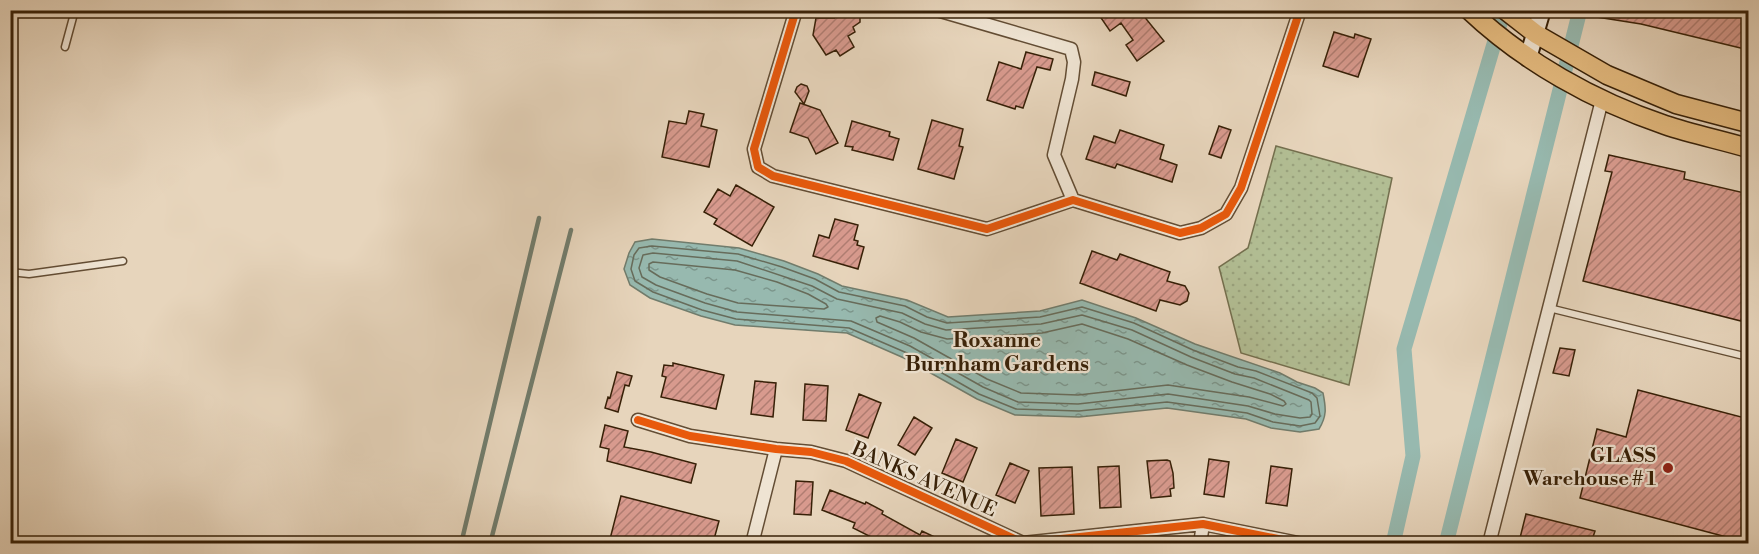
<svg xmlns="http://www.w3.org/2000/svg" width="1759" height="554" font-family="'Libre Bodoni',serif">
<defs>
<pattern id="grass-dots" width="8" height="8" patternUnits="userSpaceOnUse" patternTransform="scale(1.5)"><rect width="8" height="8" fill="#b2be94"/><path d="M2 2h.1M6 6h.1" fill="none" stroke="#9aa37e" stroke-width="1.8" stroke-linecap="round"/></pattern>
<pattern id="water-ripples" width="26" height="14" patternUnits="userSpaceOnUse" patternTransform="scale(1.5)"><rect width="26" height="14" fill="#97b9af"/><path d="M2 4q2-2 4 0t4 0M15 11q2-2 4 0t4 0" fill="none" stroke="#7c968c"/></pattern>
<pattern id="building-hatch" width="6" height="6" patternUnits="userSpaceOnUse" patternTransform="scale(1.5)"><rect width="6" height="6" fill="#d89a8e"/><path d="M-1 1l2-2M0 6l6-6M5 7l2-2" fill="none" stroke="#b07d72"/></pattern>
</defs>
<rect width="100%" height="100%" fill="#e7d5bc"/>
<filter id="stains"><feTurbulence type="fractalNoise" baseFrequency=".00333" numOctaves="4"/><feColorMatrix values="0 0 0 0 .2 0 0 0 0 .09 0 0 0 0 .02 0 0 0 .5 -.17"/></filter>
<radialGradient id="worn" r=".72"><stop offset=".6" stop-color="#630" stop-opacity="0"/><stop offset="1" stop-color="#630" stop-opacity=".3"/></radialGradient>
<!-- grass -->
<path fill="url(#grass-dots)" stroke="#746f4e" stroke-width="1.5" d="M1276,146l116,32 -43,207 -108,-32 -22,-86 29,-19z"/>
<!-- water -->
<path fill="url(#water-ripples)" stroke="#717c6c" stroke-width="1.5" d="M652,239l87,9 45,13 34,13 24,12 65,14 41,17 92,-6 42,-11 54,18 59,26 85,29 17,9 18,6 8,5c3,15 4,23 -4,36l-19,3 -29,-4 -25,-9 -79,-11 -88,9 -64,-2 -38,-16 -73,-41 -57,-25 -112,-8 -34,-9 -51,-18 -20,-13 -6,-16 5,-16 6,-11z"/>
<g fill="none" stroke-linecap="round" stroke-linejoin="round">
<!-- shore -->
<path stroke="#676c5b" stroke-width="1.5" d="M652,246l86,8 44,13 33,12 24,13 66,14 22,11 20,6 93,-6 42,-10 52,16 59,27 45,17 18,4 56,22 5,5 3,18 -5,7 -15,3 -27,-4 -26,-9 -80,-11 -88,9 -63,-2 -37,-15 -72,-41 -58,-25 -113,-9 -34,-9 -49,-18 -18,-11 -4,-12 3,-14 5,-7z
M653,253l84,8 75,25 25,13 65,14 23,11 21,6 95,-6 41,-9 50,15 59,27 44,17 19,4 55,22 2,2 1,12 -2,3 -10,1 -25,-4 -27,-8 -80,-12 -90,10 -60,-2 -35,-15 -73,-41 -59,-25 -114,-9 -32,-9 -49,-18 -14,-8 -3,-9 4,-13z
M653,262l82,8 42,12 31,12 18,10 2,3 -4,2 -86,-6 -31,-9 -47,-17 -11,-7v-6z
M880,316l20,6 21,10 26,7 95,-6 40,-9 46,15 59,26 45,17 38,12 14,7 2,3 -3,2 -34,-9 -81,-12 -90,10 -57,-2 -34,-14 -73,-41 -37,-16 -1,-4z"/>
<!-- stream -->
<path stroke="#717c6c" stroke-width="4.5" d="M461,544l78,-326
M490,544l81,-314"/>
<!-- canal -->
<path stroke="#97b9af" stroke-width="15" d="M1393,544l20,-88 -9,-107 100,-339
M1446,544l134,-534"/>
</g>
<!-- building -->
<path fill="url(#building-hatch)" stroke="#372007" stroke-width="1.5" d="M830,10h28l2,6v6l-7,5 2,5 -7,4 6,11 -14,9 -4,-6 -10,5 -13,-20 3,-17h18z
M1106,10h33l25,31 -27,20 -11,-16 7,-5 -12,-17 -11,8 -11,-16z
M1591,10h158v40l-108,-26 -50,-8z
M1334,32l20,6 1,-4 16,5 -13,38 -35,-11z
M1026,52l27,7 -3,11 -13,-3 -14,41 -7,-2 -1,3 -28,-9 12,-38 22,7z
M1095,72l35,10 -4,14 -34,-11z
M801,84l6,2 2,5 -5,13 -9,-12 2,-5z
M800,103l20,7 18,33 -22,11 -8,-16 -18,-6z
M689,111l15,3 -3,12 16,4 -8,37 -47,-10 7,-36 17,3z
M932,120l31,9 -4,17 4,1 -9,32 -36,-10z
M852,121l38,11 -1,4 10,3 -6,21 -41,-10 1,-3 -8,-1z
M1219,126l12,4 -10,28 -12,-4z
M1120,130l44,15 -4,14 17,6 -5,17 -55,-18 -2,4 -29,-9 8,-23 21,7z
M1609,155l76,17 -1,7 65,15v108l-3,-1 -5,20 -158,-40 29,-109 -7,-1z
M736,185l38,22 -22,39 -38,-22 3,-5 -13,-7 14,-23 12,7z
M835,219l23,6 -4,15 4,1 -1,4 7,2 -6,22 -45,-13 6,-21 10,3z
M1092,251l25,9 3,-6 50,18 -3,9 18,5 4,7 -2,8 -7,4 -20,-5 -4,11 -76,-28z
M1560,348l15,2 -6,26 -16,-3z
M673,363l51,12 -8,34 -55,-12 5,-20 -4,-1 2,-11 9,1z
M617,372l15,4 -3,10 -4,-1 -7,27 -13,-4 3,-11 2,1z
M755,381l21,2 -3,34 -22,-3z
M805,384l23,2 -2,35 -23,-1z
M1638,390l111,29v124l-169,-45 17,-69 29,8z
M859,394l22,9 -13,35 -22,-8z
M914,417l18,11 -17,27 -17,-10z
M605,425l23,6 -4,16 27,5 45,12 -5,19 -84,-22 2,-12 -9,-2z
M956,439l21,9 -14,34 -21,-9z
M1209,459l20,3 -5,35 -20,-3z
M1167,460l3,1 3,12 1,15 -4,1 1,7 -20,2 -4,-37z
M1010,463l19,8 -14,32 -19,-8z
M1119,466l2,41 -21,1 -2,-41z
M1271,466l21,3 -5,37 -21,-3z
M1072,467l2,47 -33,2 -2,-48z
M796,481l17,1 -2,33 -17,-1z
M830,490l35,14 1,-2 17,9 -1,3 38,21 2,-4 25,12h-64l-30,-15 2,-5 -33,-13z
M621,496l98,25 -6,22h-104z
M1526,514l69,17 -4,12h-68l1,-5h-4z"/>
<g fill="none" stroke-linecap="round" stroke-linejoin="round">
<defs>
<path id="service" d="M65,47l10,-37
M10,272l19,2 94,-13
M1549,308l199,49"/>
<path id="minor" d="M796,10l-42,139 4,18 15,9 214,53 86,-29 107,33 21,-5 25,-14 15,-26 59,-178
M937,10l134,39 3,13 -2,17 -18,76 19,45
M638,420l52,16 86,13 35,3 35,9 177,82 180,-19 100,20
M752,544l24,-95
M1200,544l3,-20
M1489,544l113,-444"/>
<path id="secondary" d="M1528,58l14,-48"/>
<path id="primary" d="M1469,10c55,52 125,91 196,115 27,9 56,15 83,23
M1505,10l31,24 71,41 69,29 72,19"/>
</defs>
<!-- service casing -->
<use href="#service" stroke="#634d34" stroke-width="9"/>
<!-- minor casing -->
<use href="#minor" stroke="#634d34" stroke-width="15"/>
<!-- secondary casing -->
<use href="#secondary" stroke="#372007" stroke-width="20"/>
<!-- primary casing -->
<use href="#primary" stroke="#372007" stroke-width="21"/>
<!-- service -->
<use href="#service" stroke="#efe4d3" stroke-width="6"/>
<!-- minor -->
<use href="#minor" stroke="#efe4d3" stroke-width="12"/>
<!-- secondary -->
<use href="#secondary" stroke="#efe4d3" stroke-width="16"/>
<!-- primary -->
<use href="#primary" stroke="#e4ba7e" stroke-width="18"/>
<defs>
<path id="cycleway" d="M796,10l-42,139 4,18 15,9 214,53 86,-29 107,33 21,-5 25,-14 15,-26 59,-178
M638,420l52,16 86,13 35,3 35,9 177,82 180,-19 100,20"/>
</defs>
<!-- cycleway casing -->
<use href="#cycleway" stroke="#efe4d3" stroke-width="11"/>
<!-- cycleway -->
<use href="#cycleway" stroke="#e8590c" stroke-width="8"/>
</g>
<!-- markers -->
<circle fill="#8f2418" stroke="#efe4d3" stroke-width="2" cx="1668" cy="468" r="6"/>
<g text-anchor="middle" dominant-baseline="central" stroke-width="4.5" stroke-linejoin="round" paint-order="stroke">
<!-- poi labels -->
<g font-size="20" font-weight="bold" fill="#372007" stroke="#efe4d3" text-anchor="end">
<text x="1656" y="456">GLASS<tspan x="1656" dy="23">Warehouse # 1</tspan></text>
</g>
<!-- street labels -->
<g font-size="20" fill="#372007" stroke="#efe4d3">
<text transform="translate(924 480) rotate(24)">BANKS AVENUE</text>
</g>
<!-- neighbourhood labels -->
<g font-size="21" font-weight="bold" fill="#372007" stroke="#efe4d3">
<text x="997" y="341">Roxanne<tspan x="997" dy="24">Burnham Gardens</tspan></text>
</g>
</g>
<!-- margin -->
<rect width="1759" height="554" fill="none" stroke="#e7d5bc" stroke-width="36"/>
<rect x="12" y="12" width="1735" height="530" fill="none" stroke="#372007" stroke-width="3"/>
<rect x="18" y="18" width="1723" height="518" fill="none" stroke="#372007" stroke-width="1.5"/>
<rect width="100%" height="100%" filter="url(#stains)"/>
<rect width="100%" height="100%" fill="url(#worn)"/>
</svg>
